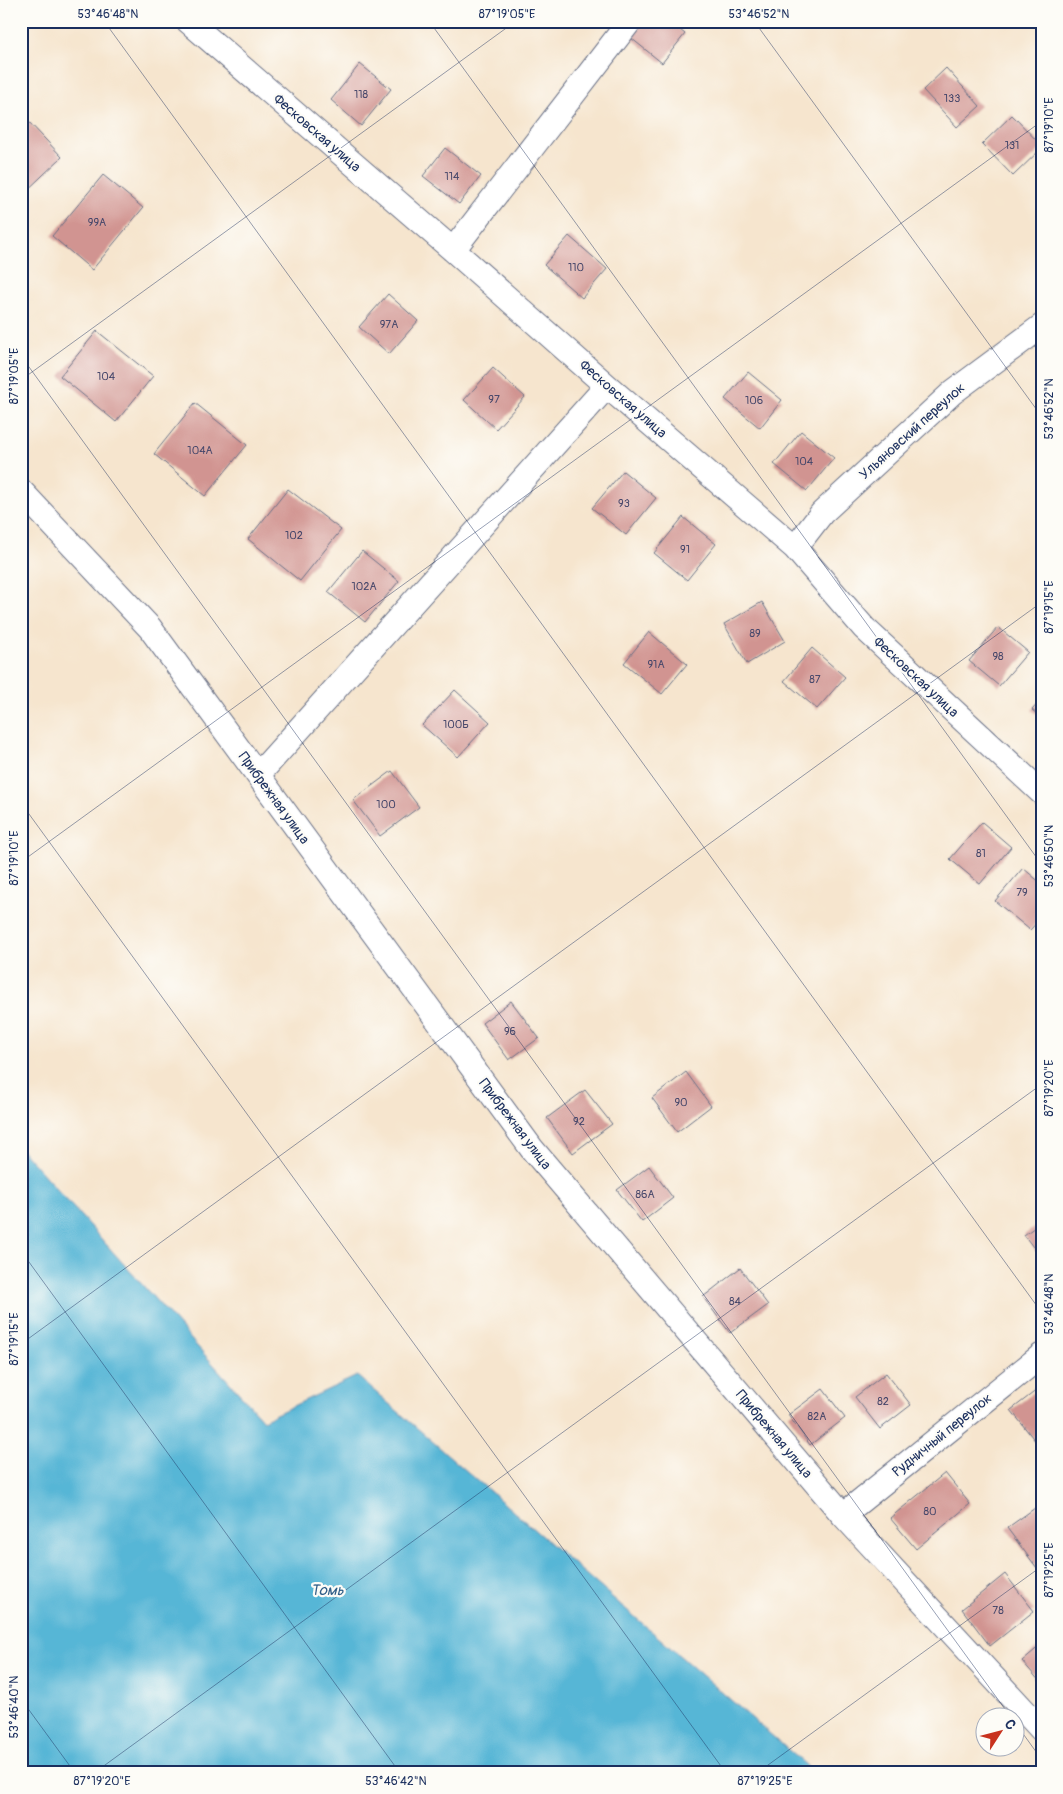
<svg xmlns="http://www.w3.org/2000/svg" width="1063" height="1794" font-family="Pangolin,sans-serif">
<rect width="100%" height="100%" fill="#fdfcf7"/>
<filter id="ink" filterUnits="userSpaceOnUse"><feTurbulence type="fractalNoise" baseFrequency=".02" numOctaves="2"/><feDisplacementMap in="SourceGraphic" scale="10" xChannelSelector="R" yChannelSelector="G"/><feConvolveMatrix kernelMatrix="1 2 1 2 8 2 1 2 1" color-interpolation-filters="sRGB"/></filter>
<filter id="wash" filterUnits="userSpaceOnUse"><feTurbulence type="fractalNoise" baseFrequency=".0096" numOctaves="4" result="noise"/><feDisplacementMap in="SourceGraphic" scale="20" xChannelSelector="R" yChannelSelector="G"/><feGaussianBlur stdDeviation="1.12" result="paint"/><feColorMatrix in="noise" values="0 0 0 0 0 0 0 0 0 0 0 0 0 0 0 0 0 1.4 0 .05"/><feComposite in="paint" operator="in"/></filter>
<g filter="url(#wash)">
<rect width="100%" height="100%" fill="#f6e5ce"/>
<!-- water -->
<path fill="#57b6d6" stroke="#39729a" d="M21,1149l242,271 94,-44 458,397h-794z"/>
<g id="blocks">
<!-- building -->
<path fill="#d19491" d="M644,21h25l16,13 -23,29 -31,-25z
M360,64l31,25 -30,37 -30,-26z
M946,68l34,38 -23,21 -34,-37z
M1012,115l30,31v2l-29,28 -31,-32z
M27,120l35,37 -41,39v-71z
M445,148l36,28 -22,28 -36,-28z
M103,175l40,33 -51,62 -40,-34z
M569,236l38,33 -25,29 -38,-33z
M388,294l30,27 -29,33 -30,-27z
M97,331l56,45 -37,46 -56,-46z
M493,368l32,29 -29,32 -32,-29z
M748,372l34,28 -22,28 -35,-29z
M195,403l52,42 -42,51 -51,-42z
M801,431l33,27 -27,33 -33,-27z
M623,471l33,27 -30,37 -34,-27z
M288,489l53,41 -41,51 -52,-42z
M683,517l33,27 -29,36 -33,-27z
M362,551l37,30 -34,41 -37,-30z
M762,602l23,39 -38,23 -23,-40z
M998,627l30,25 -29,34 -30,-25z
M649,632l38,32 -25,30 -38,-31z
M812,648l33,29 -28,32 -33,-28z
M455,690l35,32 -32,35 -36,-32z
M1042,699v19l-10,-8z
M392,771l27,36 -39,29 -27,-36z
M982,822l29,25 -31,37 -30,-25z
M1023,868l19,16v33l-12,13 -35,-29z
M511,1001l28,37 -30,22 -27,-37z
M686,1072l25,34 -34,26 -25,-34z
M585,1090l27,34 -39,29 -26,-35z
M649,1166l24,32 -31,24 -25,-32z
M1042,1222v37l-18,-24z
M740,1268l28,37 -38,28 -27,-36z
M886,1373l25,32 -31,24 -25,-32z
M1042,1386v60l-2,1 -29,-37z
M823,1389l22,29 -35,27 -22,-30z
M945,1473l25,31 -54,45 -26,-31z
M1042,1503v62l-5,3 -30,-40z
M1005,1574l29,37 -44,35 -28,-37z
M1042,1644v40l-20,-23z"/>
</g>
</g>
<g filter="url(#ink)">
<use href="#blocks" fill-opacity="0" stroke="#686f85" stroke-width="1"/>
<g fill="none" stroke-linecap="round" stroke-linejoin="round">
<defs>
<path id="street" d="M188,21l265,229 154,136 188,162 69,80 178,165
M453,250l177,-229
M21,491l129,137 382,521 311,366 199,215
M795,548l27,-35 131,-121 89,-66
M258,775l349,-389
M843,1515l199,-160"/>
</defs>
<!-- street casing -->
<use href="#street" stroke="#686f85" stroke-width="26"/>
<!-- street -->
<use href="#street" stroke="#fff" stroke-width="24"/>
</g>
</g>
<!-- ticks -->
<path fill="none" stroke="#1b2f5e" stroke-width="1" stroke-opacity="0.45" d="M104,21l938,1292M429,21l613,844M754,21l288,396M21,356l989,1360M21,380l495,-359M21,803l705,970M21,862l1021,-741M21,1251l379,522M21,1344l1021,-742M21,1699l54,74M1016,1724l26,36M94,1773l948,-689M757,1773l285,-207"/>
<g text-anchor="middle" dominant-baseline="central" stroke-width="4.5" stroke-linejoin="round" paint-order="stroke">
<!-- number labels -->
<g font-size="11" fill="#48486b">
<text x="361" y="94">118</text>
<text x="952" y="98">133</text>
<text x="1012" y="145">131</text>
<text x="452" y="176">114</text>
<text x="97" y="222">99А</text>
<text x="576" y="267">110</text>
<text x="389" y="324">97А</text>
<text x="106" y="376">104</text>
<text x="494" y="399">97</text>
<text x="754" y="400">106</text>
<text x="200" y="450">104А</text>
<text x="804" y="461">104</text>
<text x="624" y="503">93</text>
<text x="294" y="535">102</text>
<text x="685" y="549">91</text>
<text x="364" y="586">102А</text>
<text x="755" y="633">89</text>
<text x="998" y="656">98</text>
<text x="656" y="664">91А</text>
<text x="815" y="679">87</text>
<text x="456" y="724">100Б</text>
<text x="386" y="804">100</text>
<text x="981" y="853">81</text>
<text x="1022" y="892">79</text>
<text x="510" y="1031">96</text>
<text x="681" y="1102">90</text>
<text x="579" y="1121">92</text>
<text x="645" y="1194">86А</text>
<text x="735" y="1301">84</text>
<text x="883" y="1401">82</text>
<text x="817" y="1416">82А</text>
<text x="930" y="1511">80</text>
<text x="998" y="1610">78</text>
</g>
<!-- street labels -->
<g font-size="14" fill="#1b2f5e" stroke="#fdfcf7">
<text transform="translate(317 133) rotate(41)">Фесковская улица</text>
<text transform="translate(623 399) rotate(41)">Фесковская улица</text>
<text transform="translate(912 431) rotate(-42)">Ульяновский переулок</text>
<text transform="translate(916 677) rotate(43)">Фесковская улица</text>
<text transform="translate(274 798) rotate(54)">Прибрежная улица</text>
<text transform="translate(515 1124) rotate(53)">Прибрежная улица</text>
<text transform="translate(774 1434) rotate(50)">Прибрежная улица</text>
<text transform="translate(942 1435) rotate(-39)">Рудничный переулок</text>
</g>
<!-- water labels -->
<g font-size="15" font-style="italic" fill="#305e88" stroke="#fdfcf7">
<text x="327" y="1590">Томь</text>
</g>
</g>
<!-- margin -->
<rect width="1063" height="1794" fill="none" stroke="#fdfcf7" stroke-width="55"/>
<!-- north arrow -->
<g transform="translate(1000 1732) rotate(54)"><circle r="24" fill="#fdfcf7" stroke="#a3aaba"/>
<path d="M0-4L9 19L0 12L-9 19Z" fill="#c8321e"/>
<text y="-8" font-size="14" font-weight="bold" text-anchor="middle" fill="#1b2f5e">С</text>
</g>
<rect x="28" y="28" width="1008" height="1738" fill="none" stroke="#1b2f5e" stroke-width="2"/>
<g font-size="12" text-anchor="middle" fill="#1b2f5e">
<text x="108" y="18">53°46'48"N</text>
<text x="507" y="18">87°19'05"E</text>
<text x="759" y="18">53°46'52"N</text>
<text transform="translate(1049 125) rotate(-90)" y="4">87°19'10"E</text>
<text transform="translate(14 376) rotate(-90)" y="4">87°19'05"E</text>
<text transform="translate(1049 409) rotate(-90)" y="4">53°46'52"N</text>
<text transform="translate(1049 607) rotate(-90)" y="4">87°19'15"E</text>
<text transform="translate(1049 856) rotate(-90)" y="4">53°46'50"N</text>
<text transform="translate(14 858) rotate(-90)" y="4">87°19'10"E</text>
<text transform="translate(1049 1088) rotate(-90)" y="4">87°19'20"E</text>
<text transform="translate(1049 1304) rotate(-90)" y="4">53°46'48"N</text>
<text transform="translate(14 1339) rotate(-90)" y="4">87°19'15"E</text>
<text transform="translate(1049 1570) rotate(-90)" y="4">87°19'25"E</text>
<text transform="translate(14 1707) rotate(-90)" y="4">53°46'40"N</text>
<text x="102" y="1785">87°19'20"E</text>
<text x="396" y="1785">53°46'42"N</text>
<text x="765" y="1785">87°19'25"E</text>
</g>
</svg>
